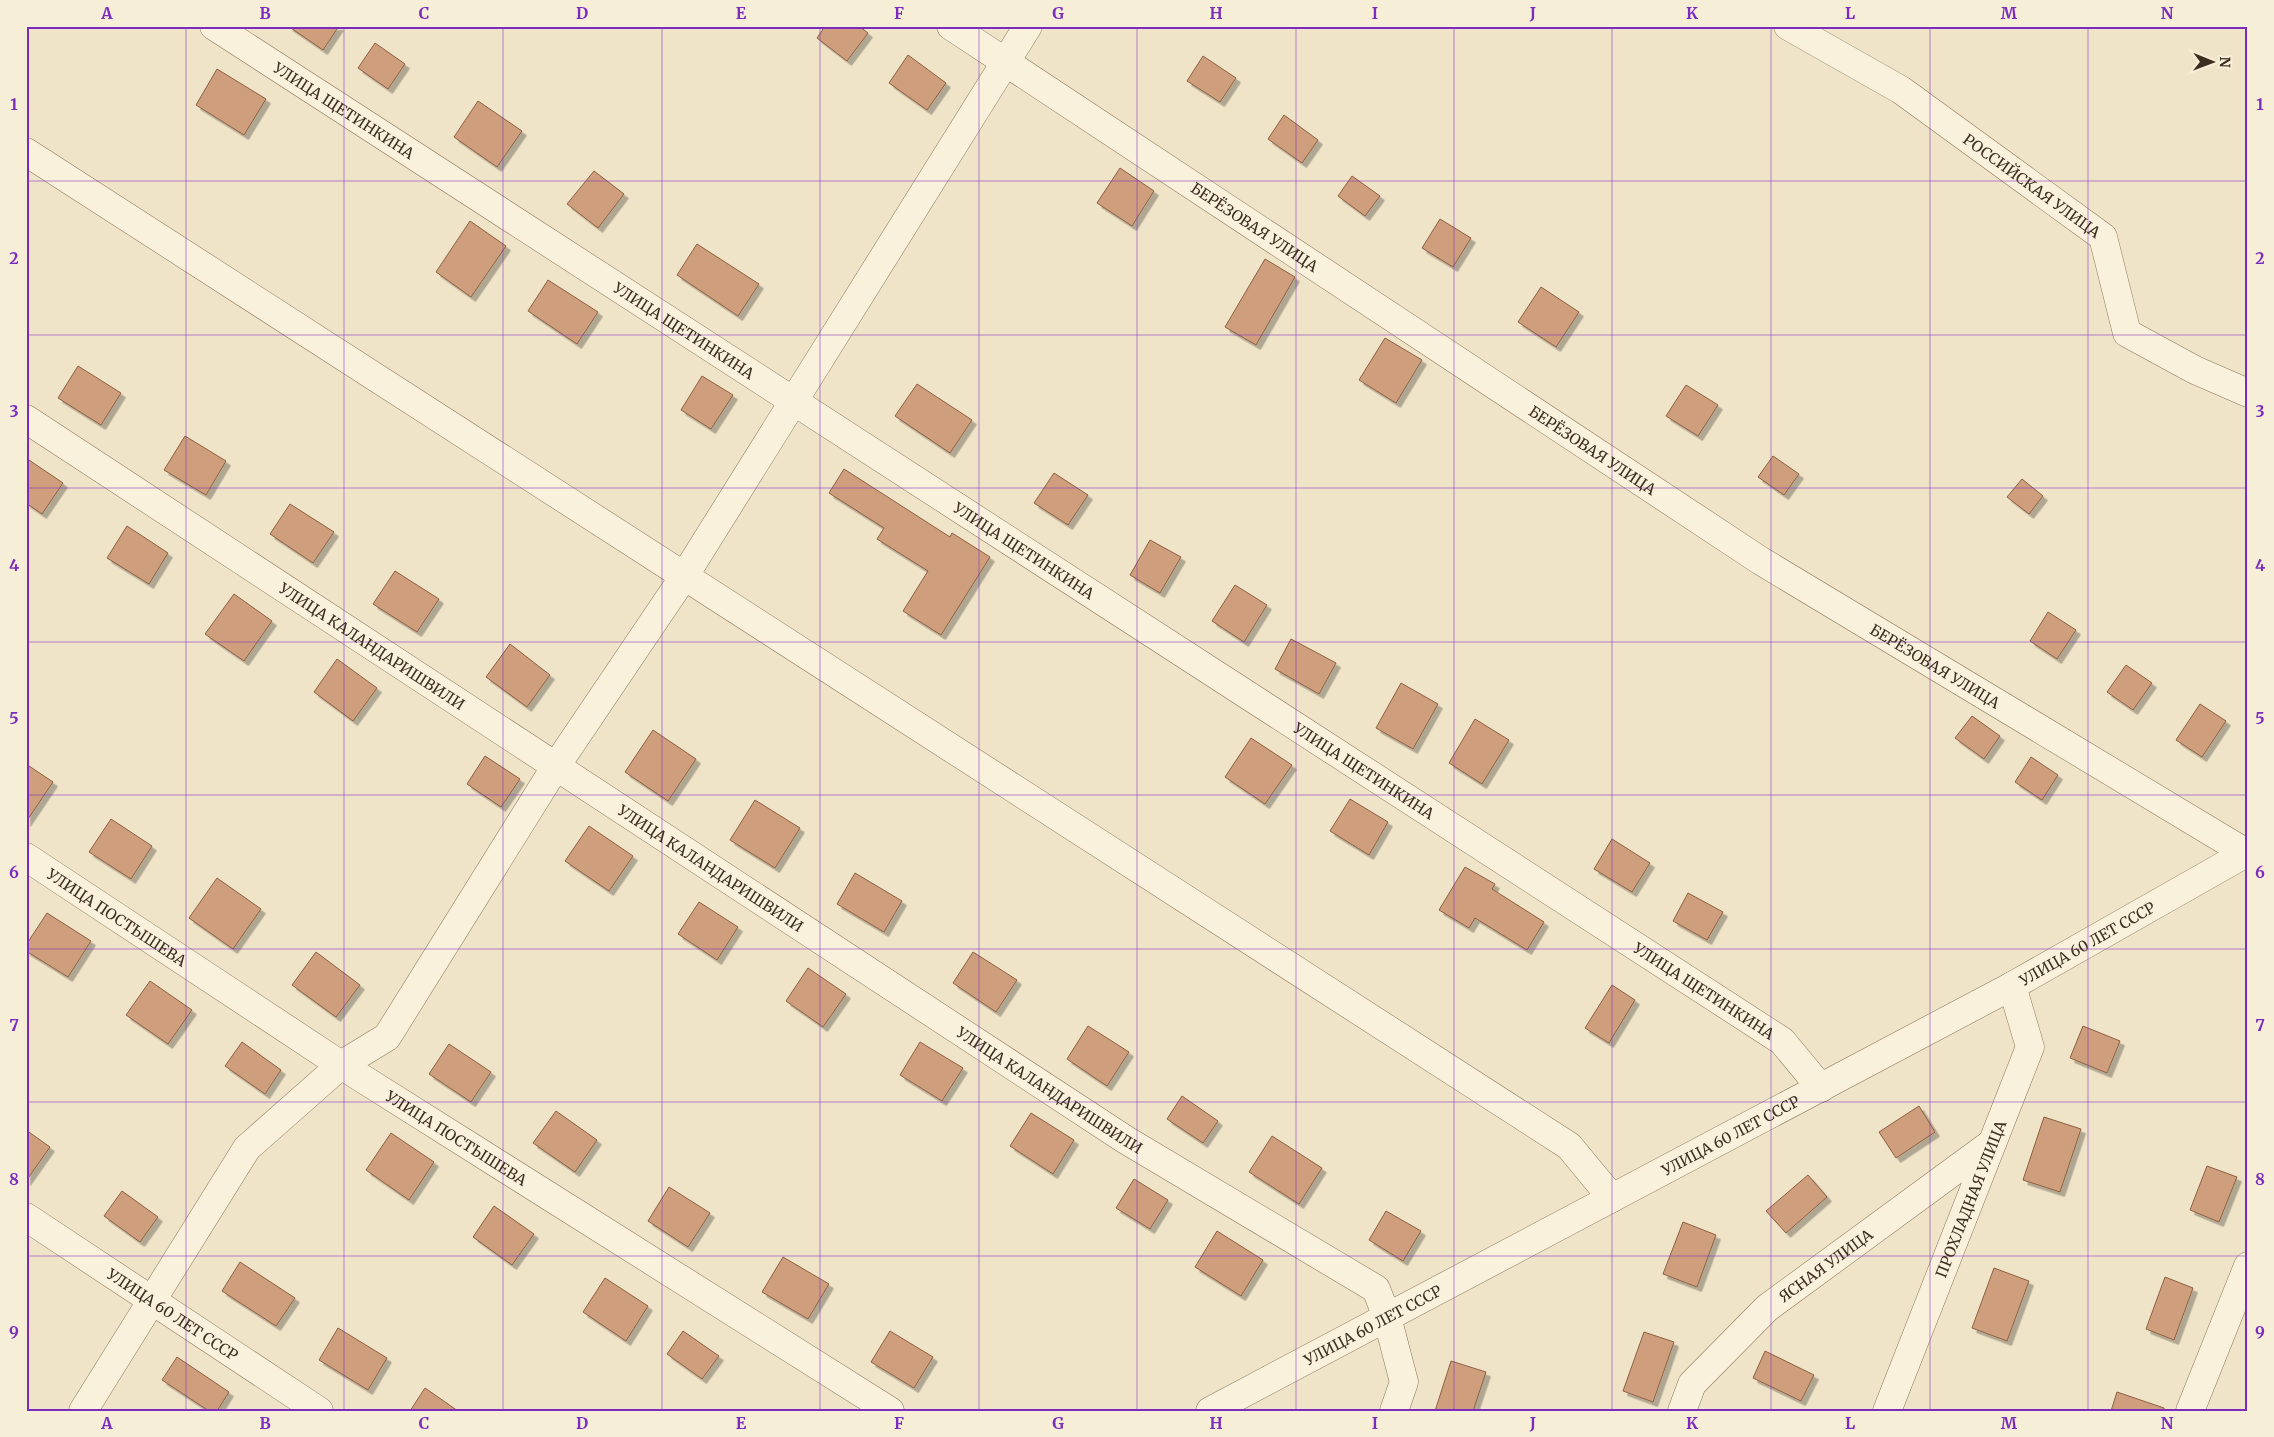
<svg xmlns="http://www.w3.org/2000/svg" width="2274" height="1437" font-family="Merriweather,serif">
<defs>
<filter id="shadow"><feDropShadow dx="4.5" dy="4.5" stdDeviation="0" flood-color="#0004"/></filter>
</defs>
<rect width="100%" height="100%" fill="#f0e4c8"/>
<!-- building -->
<path fill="#cf9f7d" stroke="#8d5f41" filter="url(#shadow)" d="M288,26h51l-16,24z
M825,26h34l9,7 -21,28 -30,-23z
M375,43l30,21 -17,25 -30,-21z
M908,55l38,28 -19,27 -38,-27z
M1203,56l33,22 -16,24 -33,-21z
M217,69l49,30 -22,36 -48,-30z
M478,101l44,30 -25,36 -43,-30z
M1284,115l34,25 -16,23 -34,-24z
M1120,168l34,23 -22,35 -35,-23z
M594,171l30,23 -26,34 -31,-24z
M1352,176l28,20 -15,20 -27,-20z
M1440,219l31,19 -18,29 -31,-19z
M470,221l36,25 -35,51 -35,-25z
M697,244l62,40 -21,32 -61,-41z
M1265,259l30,18 -39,68 -31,-18z
M548,280l50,32 -21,32 -49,-33z
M1541,287l38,25 -23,35 -38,-25z
M1385,338l37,22 -26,43 -37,-23z
M78,366l43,27 -20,32 -43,-27z
M702,376l31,19 -22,34 -30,-19z
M917,384l55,36 -22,33 -55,-37z
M1686,385l32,20 -20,31 -32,-20z
M185,436l41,25 -20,34 -42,-25z
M1773,456l26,18 -15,21 -26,-18z
M26,458l37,25 -21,31 -16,-11z
M844,469l106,68 2,-4 38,24 -49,78 -38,-24 25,-40 -51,-32 7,-11 -55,-35z
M1054,473l34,22 -20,30 -34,-22z
M2022,479l21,17 -14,18 -22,-17z
M290,504l44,28 -21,31 -43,-29z
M127,526l41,27 -19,31 -42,-26z
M1150,540l31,17 -21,36 -30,-18z
M395,571l44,28 -22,33 -44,-28z
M1235,585l32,20 -23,37 -32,-21z
M234,594l38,27 -28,40 -39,-27z
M2048,612l28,18 -19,29 -27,-18z
M1291,639l45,24 -17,31 -44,-25z
M510,644l40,31 -23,32 -41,-30z
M337,659l40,29 -24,33 -39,-29z
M2126,665l26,18 -19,27 -26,-18z
M1401,683l37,21 -25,45 -37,-21z
M2200,704l26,17 -24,36 -26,-17z
M1972,716l28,20 -16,23 -29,-21z
M1475,719l34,21 -27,44 -33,-21z
M653,730l43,29 -28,42 -43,-29z
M1251,738l41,27 -27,39 -40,-27z
M485,756l35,23 -19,28 -34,-23z
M2031,757l27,18 -16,25 -27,-18z
M26,764l27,18 -27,40z
M1350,799l38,23 -19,33 -39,-24z
M755,800l45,28 -25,40 -45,-28z
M111,819l41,27 -21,33 -42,-27z
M589,826l44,30 -24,35 -44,-30z
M1612,839l38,24 -18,29 -38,-23z
M1465,867l30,17 -3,5 52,33 -17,28 -52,-32 -6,10 -30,-18z
M855,873l47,28 -18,31 -47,-28z
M217,878l44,31 -28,40 -44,-31z
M1688,893l35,19 -16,28 -34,-19z
M699,902l39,25 -21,33 -39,-26z
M47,913l44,28 -23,36 -42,-26v-6z
M316,952l44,33 -24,32 -44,-32z
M973,952l44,28 -21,32 -43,-29z
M808,968l38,26 -23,33 -37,-26z
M150,981l42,29 -24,34 -42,-29z
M1612,985l23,15 -26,43 -24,-15z
M1088,1026l41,26 -22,34 -40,-27z
M2083,1026l37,15 -13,32 -37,-15z
M242,1042l39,28 -16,24 -40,-28z
M920,1042l43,26 -21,33 -42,-26z
M449,1044l42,28 -20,30 -42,-28z
M1182,1096l36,25 -15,22 -36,-24z
M1919,1106l16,26 -39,26 -17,-26z
M556,1111l41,29 -22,32 -42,-29z
M1031,1113l43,27 -21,34 -43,-28z
M2044,1117l37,12 -21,63 -37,-12z
M26,1130l24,17 -24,34z
M391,1133l43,29 -25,38 -43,-30z
M1272,1136l50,32 -23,36 -50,-32z
M2207,1166l30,11 -18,45 -29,-12z
M1808,1175l19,22 -41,36 -20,-22z
M1134,1179l34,21 -18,29 -34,-21z
M669,1187l41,26 -22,34 -40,-26z
M122,1191l36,26 -18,25 -36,-26z
M494,1206l40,28 -22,31 -39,-28z
M1386,1211l35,20 -18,30 -34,-21z
M1683,1222l33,13 -19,52 -34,-13z
M1217,1231l46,29 -22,36 -46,-29z
M783,1257l46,27 -21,35 -46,-27z
M240,1262l55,36 -19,28 -54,-35z
M1994,1268l35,13 -22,60 -35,-13z
M2165,1277l28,11 -19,52 -28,-11z
M605,1278l43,28 -22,35 -43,-29z
M338,1328l49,30 -19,32 -49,-30z
M683,1331l36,25 -17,23 -35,-25z
M890,1331l43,26 -19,31 -43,-26z
M1644,1332l30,10 -21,60 -30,-11z
M1765,1351l49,24 -13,26 -48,-23z
M177,1357l52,35 -12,19h-8l-47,-31z
M1451,1361l35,11 -13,39h-38z
M425,1388l33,23h-48z
M2117,1392l47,16v3h-53z"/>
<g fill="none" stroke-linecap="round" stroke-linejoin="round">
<defs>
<g id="minor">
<path id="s1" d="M214,26l1568,1015 39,47"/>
<path id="s2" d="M951,26l810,535 487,293"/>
<path id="s3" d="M1788,26l113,64 202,147 24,96 68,37 53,23"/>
<path d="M26,152l1543,994 43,52"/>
<path id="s4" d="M26,419l1100,721 250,149 11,28 17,65 -10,29"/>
<path id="s5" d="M26,857l315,208 549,346"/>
<path id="s6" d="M26,1217l293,194"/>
<path d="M83,1411l164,-263 94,-83 46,-28 169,-271 129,-191 343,-549"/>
<path id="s7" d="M1210,1411l802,-425 236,-134"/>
<path id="s8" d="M1682,1411l10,-27 75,-76 225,-165"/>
<path id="s9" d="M1887,1411l143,-364 -18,-61"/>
<path d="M2190,1411l58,-145"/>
</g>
</defs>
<!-- minor casing -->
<use href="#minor" stroke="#8d765c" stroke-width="29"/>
<!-- minor -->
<use href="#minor" stroke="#faf1dc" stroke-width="28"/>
</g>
<!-- grid -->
<path fill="none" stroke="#7b2cbf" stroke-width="1" stroke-opacity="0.55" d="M186,26v1385M344,26v1385M503,26v1385M662,26v1385M820,26v1385M979,26v1385M1137,26v1385M1296,26v1385M1454,26v1385M1612,26v1385M1771,26v1385M1930,26v1385M2088,26v1385M26,181h2222M26,335h2222M26,488h2222M26,642h2222M26,795h2222M26,949h2222M26,1102h2222M26,1256h2222"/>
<g text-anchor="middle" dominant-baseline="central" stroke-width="4" stroke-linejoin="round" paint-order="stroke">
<!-- street labels -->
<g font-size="15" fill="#3d2e20" stroke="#f7eed8">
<text stroke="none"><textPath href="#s1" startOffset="155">УЛИЦА ЩЕТИНКИНА</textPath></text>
<text stroke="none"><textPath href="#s3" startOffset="292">РОССИЙСКАЯ УЛИЦА</textPath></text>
<text stroke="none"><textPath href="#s2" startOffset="364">БЕРЁЗОВАЯ УЛИЦА</textPath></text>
<text stroke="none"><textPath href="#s1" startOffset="560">УЛИЦА ЩЕТИНКИНА</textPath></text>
<text stroke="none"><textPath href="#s2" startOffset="769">БЕРЁЗОВАЯ УЛИЦА</textPath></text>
<text stroke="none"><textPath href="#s1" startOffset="965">УЛИЦА ЩЕТИНКИНА</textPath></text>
<text stroke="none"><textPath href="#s4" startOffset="414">УЛИЦА КАЛАНДАРИШВИЛИ</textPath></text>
<text stroke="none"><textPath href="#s2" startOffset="1174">БЕРЁЗОВАЯ УЛИЦА</textPath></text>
<text stroke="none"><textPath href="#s1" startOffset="1370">УЛИЦА ЩЕТИНКИНА</textPath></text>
<text stroke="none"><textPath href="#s4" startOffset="819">УЛИЦА КАЛАНДАРИШВИЛИ</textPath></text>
<text stroke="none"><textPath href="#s5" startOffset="109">УЛИЦА ПОСТЫШЕВА</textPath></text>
<text stroke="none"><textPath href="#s7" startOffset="994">УЛИЦА 60 ЛЕТ СССР</textPath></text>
<text stroke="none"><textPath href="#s1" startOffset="1775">УЛИЦА ЩЕТИНКИНА</textPath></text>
<text stroke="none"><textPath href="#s4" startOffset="1224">УЛИЦА КАЛАНДАРИШВИЛИ</textPath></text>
<text stroke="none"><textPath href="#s7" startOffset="589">УЛИЦА 60 ЛЕТ СССР</textPath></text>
<text stroke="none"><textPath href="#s5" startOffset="514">УЛИЦА ПОСТЫШЕВА</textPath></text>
<text stroke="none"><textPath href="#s9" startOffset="228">ПРОХЛАДНАЯ УЛИЦА</textPath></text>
<text stroke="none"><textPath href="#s8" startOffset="208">ЯСНАЯ УЛИЦА</textPath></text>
<text stroke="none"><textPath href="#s6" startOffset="176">УЛИЦА 60 ЛЕТ СССР</textPath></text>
<text stroke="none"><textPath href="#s7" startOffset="184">УЛИЦА 60 ЛЕТ СССР</textPath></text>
</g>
</g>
<!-- border -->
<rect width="2274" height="1437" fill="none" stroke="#f7eed8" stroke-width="55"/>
<!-- north arrow -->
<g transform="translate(2212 62) rotate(91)" stroke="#f7eed8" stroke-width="4" paint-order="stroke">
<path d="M0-4L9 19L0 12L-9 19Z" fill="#3d2e20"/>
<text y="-8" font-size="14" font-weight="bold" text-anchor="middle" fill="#3d2e20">N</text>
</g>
<rect x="28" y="28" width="2218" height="1382" fill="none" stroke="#7b2cbf" stroke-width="2"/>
<g font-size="16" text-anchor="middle" font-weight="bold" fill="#7b2cbf">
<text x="107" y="19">A</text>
<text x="265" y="19">B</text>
<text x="424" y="19">C</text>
<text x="582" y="19">D</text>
<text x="741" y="19">E</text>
<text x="899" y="19">F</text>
<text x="1058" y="19">G</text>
<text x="1216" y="19">H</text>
<text x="1375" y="19">I</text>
<text x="1533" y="19">J</text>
<text x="1692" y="19">K</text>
<text x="1850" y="19">L</text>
<text x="2009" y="19">M</text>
<text x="2167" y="19">N</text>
<text x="14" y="110">1</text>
<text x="2260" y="110">1</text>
<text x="14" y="264">2</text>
<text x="2260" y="264">2</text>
<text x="14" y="417">3</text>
<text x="2260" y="417">3</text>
<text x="14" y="571">4</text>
<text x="2260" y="571">4</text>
<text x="14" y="724">5</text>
<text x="2260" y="724">5</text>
<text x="14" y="878">6</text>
<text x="2260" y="878">6</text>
<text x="14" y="1031">7</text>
<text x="2260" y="1031">7</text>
<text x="14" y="1185">8</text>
<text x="2260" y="1185">8</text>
<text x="14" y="1338">9</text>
<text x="2260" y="1338">9</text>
<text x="107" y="1429">A</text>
<text x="265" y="1429">B</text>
<text x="424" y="1429">C</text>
<text x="582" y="1429">D</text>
<text x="741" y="1429">E</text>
<text x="899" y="1429">F</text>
<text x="1058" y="1429">G</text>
<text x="1216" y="1429">H</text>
<text x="1375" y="1429">I</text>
<text x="1533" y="1429">J</text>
<text x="1692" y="1429">K</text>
<text x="1850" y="1429">L</text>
<text x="2009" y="1429">M</text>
<text x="2167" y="1429">N</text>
</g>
</svg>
